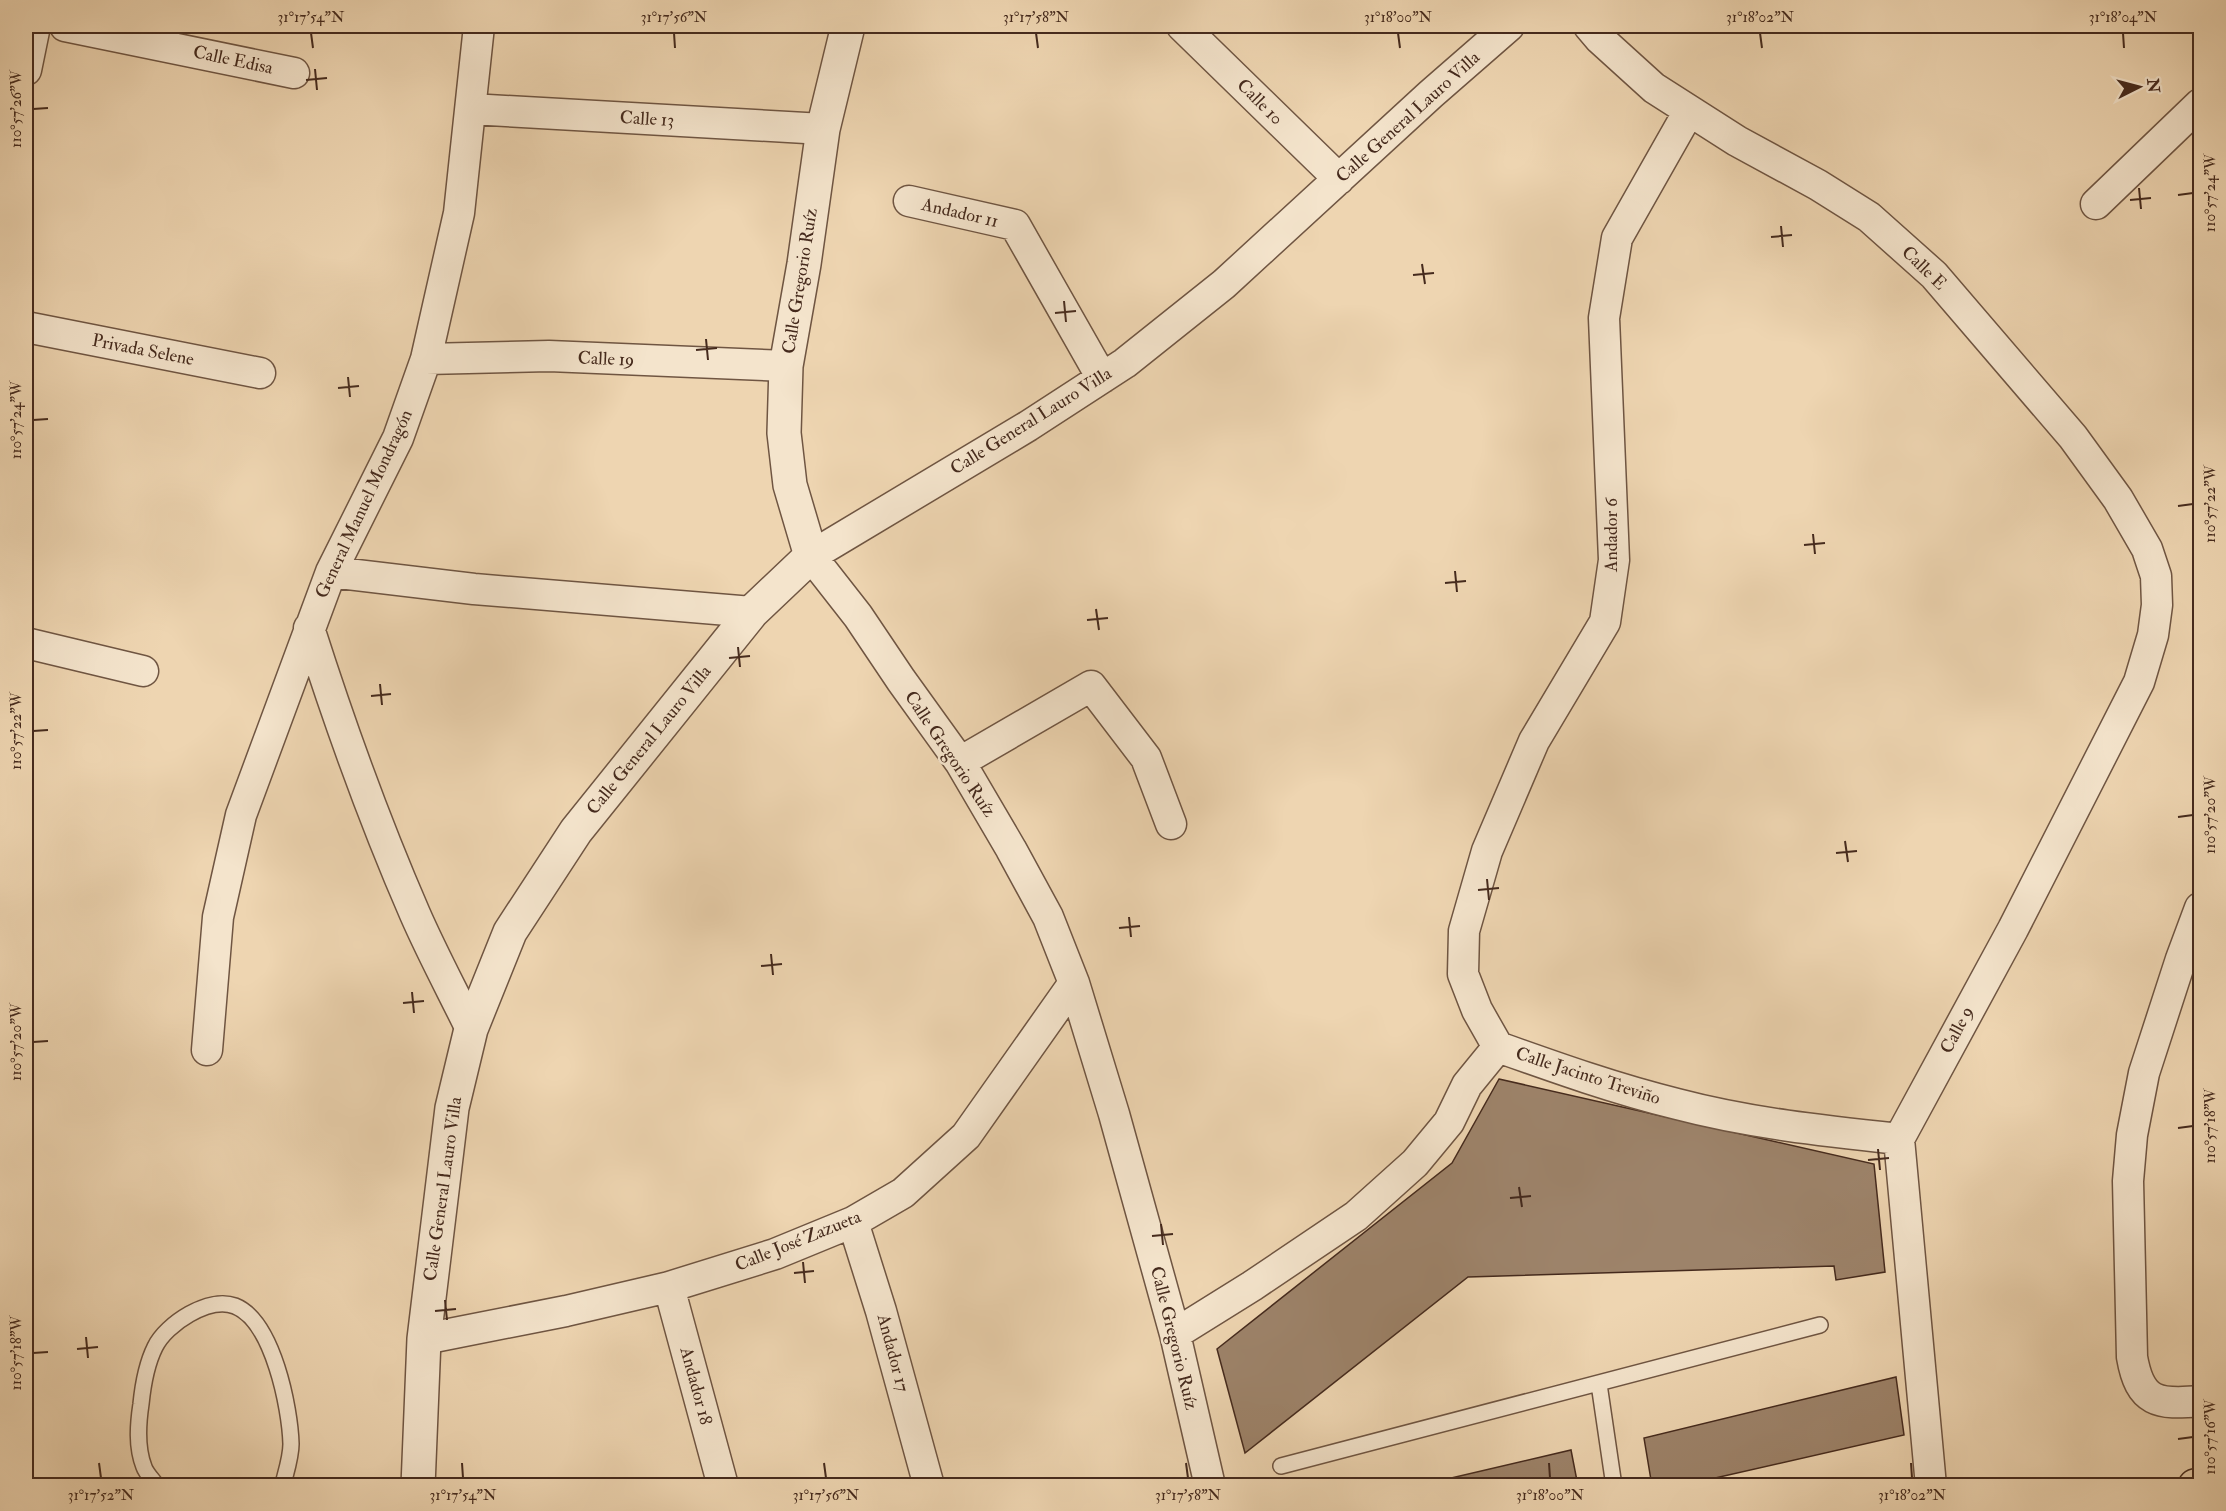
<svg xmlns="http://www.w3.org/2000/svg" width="2226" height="1511" font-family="'IM FELL Double Pica',serif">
<rect width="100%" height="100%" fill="#eed5b1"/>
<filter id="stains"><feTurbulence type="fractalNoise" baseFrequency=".00333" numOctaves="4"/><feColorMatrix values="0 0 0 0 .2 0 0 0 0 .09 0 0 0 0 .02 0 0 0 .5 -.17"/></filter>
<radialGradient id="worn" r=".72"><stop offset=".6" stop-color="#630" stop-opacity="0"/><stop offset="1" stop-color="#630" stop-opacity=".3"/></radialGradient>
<!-- building -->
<path fill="#9d836a" stroke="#452a1d" stroke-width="1.5" d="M1499,1079l375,85 11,108 -49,8 -2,-14 -366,11 -223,176 -28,-104 235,-186z
M1896,1377l8,58 -224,51h-28l-8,-48z
M1571,1450l7,36h-161z"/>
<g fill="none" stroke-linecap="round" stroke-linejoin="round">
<defs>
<path id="service" d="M1599,1384l15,102
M1281,1466l539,-141
M157,1486c-4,-6 -11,-13 -13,-19 -8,-20 -6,-43 -3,-63 2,-20 5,-39 14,-57 11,-23 54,-51 80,-41 38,15 55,102 56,138 0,13 -5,28 -8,40l3,2"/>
<path id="minor" d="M65,26l229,47
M1182,26l157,153
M1589,26l11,13 54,49 83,53 81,44 51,32 65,58 139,162 45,62 29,50 9,27 1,29 -4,30 -14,47 -126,247 -114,210 32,347
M26,70l9,-44
M471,109l352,20
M909,201l106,24 87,153
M2096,204l104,-100
M26,327l234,46
M426,359l123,-3 237,10
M331,572l143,17 278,23
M309,628c31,97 65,192 106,286 17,39 37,76 56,115
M26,643l117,28
M960,762l131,-76 55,72 25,66
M2200,908l-19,51 -37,114 -12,62 -4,46 4,176c8,46 26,48 68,44
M1498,1047l-21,-37 -14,-36 1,-43 23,-80 47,-110 71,-119 9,-62 -10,-242 13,-80 72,-127
M1498,1047c59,21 118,42 179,57 72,19 147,27 222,35
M207,1050l11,-133 23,-102 90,-243 67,-134 28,-79 33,-146 20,-187
M853,1222l28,89 48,175
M669,1287l54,199
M1175,1334l77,-48 104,-70 59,-53 34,-41 18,-37 31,-38
M424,1339l142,-28 103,-24 106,-33 78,-32 50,-29 63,-57 108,-153
M1210,1486l-35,-152 -61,-220 -40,-131 -26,-66 -37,-68 -51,-87 -59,-82 -43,-64 -47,-60 217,-130 97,-63 99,-79 207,-190 78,-68"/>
<path id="tertiary" d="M418,1486l6,-147 28,-231 19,-79 39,-97 66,-101 176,-219 59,-56 -21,-71 -6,-52 2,-67 18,-102 19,-135 25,-103"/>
<path id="primary" d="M2195,1486l5,-1"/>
</defs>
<!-- service casing -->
<use href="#service" stroke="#6f5542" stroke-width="18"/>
<!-- minor casing -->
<use href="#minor" stroke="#6f5542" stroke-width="33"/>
<!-- tertiary casing -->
<use href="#tertiary" stroke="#6f5542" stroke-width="36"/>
<!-- primary casing -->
<use href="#primary" stroke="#452a1d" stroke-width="36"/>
<!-- service -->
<use href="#service" stroke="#f4e4cc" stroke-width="15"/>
<!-- minor -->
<use href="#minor" stroke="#f4e4cc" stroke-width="30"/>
<!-- tertiary -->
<use href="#tertiary" stroke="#f4e4cc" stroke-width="33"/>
<!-- primary -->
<use href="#primary" stroke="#eed5b1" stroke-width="33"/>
</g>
<!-- ticks -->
<path fill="none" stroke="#452a1d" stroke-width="2" d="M311,33l2,15M674,33l1,15M1036,33l2,15M1398,33l2,15M1760,33l2,15M2123,33l1,15M315,69l2,21M306,80l21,-2M33,109l15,-1M2139,188l2,21M2178,195l15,-2M2130,200l21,-2M1781,226l2,21M1771,237l21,-2M1422,264l3,20M1413,275l21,-2M1064,301l2,21M1055,313l21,-2M706,339l2,21M696,350l21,-2M348,377l2,20M338,388l21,-2M33,420l15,-1M2178,506l15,-2M1813,534l2,20M1804,545l21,-2M1455,571l2,21M1445,583l21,-2M1096,609l3,21M1087,620l21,-2M738,647l2,20M729,658l21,-2M380,684l2,21M371,696l20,-2M33,731l15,-1M2178,817l15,-2M1845,841l3,21M1836,853l21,-2M1487,879l2,21M1478,890l21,-2M1129,917l2,20M1119,928l21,-2M771,954l2,21M761,966l21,-2M412,992l2,21M403,1003l21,-2M33,1042l15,-1M2178,1128l15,-2M1878,1149l2,21M1868,1160l21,-2M1519,1187l3,20M1510,1198l21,-2M1161,1224l2,21M1152,1236l21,-2M803,1262l2,21M794,1273l20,-2M445,1300l2,20M435,1311l21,-2M86,1337l2,21M77,1349l21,-2M33,1353l15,-1M2178,1439l15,-2M99,1463l2,15M462,1463l1,15M824,1463l2,15M1186,1463l2,15M1549,1463l1,15M1911,1463l1,15"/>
<g text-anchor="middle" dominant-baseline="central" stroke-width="5" stroke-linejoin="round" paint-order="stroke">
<!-- street labels -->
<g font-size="18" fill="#452a1d" stroke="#f4e4cc">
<text transform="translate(233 60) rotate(12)">Calle Edisa</text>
<text transform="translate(1260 102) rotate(45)">Calle 10</text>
<text transform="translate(1408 117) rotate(-42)">Calle General Lauro Villa</text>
<text transform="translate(647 119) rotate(3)">Calle 13</text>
<text transform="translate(960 213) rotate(13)">Andador 11</text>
<text transform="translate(1924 268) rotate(44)">Calle E</text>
<text transform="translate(800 281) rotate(-81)">Calle Gregorio Ruíz</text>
<text transform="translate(143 350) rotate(11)">Privada Selene</text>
<text transform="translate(606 359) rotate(2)">Calle 19</text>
<text transform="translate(1031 421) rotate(-32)">Calle General Lauro Villa</text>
<text transform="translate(364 504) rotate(-65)">General Manuel Mondragón</text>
<text transform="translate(1611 535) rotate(-90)">Andador 6</text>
<text transform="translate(649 740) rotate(-51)">Calle General Lauro Villa</text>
<text transform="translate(950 754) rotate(56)">Calle Gregorio Ruíz</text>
<text transform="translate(1957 1030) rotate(-62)">Calle 9</text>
<text transform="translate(1588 1076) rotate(18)">Calle Jacinto Treviño</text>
<text transform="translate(443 1189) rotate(-82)">Calle General Lauro Villa</text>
<text transform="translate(798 1241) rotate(-22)">Calle José Zazueta</text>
<text transform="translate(1174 1338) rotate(76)">Calle Gregorio Ruíz</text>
<text transform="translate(893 1353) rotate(75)">Andador 17</text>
<text transform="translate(696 1386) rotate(75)">Andador 18</text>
</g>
</g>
<!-- margin -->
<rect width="2226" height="1511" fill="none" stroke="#eed5b1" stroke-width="66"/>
<!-- north arrow -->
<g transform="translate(2139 87) rotate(84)" stroke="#f4e4cc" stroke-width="4.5" paint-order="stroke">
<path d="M0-4.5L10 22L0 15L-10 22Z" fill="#452a1d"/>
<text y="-9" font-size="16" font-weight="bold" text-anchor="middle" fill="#452a1d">N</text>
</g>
<rect x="33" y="33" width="2160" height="1445" fill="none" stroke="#452a1d" stroke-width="2"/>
<g font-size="15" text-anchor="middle" fill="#452a1d">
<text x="311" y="22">31°17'54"N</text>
<text x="674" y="22">31°17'56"N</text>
<text x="1036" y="22">31°17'58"N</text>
<text x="1398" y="22">31°18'00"N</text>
<text x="1760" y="22">31°18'02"N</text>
<text x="2123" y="22">31°18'04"N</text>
<text transform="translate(16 109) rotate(-90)" y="5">110°57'26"W</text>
<text transform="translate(2210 193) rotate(-90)" y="5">110°57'24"W</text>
<text transform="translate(16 420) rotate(-90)" y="5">110°57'24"W</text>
<text transform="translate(2210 504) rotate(-90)" y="5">110°57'22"W</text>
<text transform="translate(16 731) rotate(-90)" y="5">110°57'22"W</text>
<text transform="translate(2210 815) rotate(-90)" y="5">110°57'20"W</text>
<text transform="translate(16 1042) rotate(-90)" y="5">110°57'20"W</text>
<text transform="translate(2210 1126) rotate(-90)" y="5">110°57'18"W</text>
<text transform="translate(16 1353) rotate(-90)" y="5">110°57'18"W</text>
<text transform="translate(2210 1437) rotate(-90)" y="5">110°57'16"W</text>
<text x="101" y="1500">31°17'52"N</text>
<text x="463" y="1500">31°17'54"N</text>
<text x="826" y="1500">31°17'56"N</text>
<text x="1188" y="1500">31°17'58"N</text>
<text x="1550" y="1500">31°18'00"N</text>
<text x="1912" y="1500">31°18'02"N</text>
</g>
<rect width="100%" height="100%" filter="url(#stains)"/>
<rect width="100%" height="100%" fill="url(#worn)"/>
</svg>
